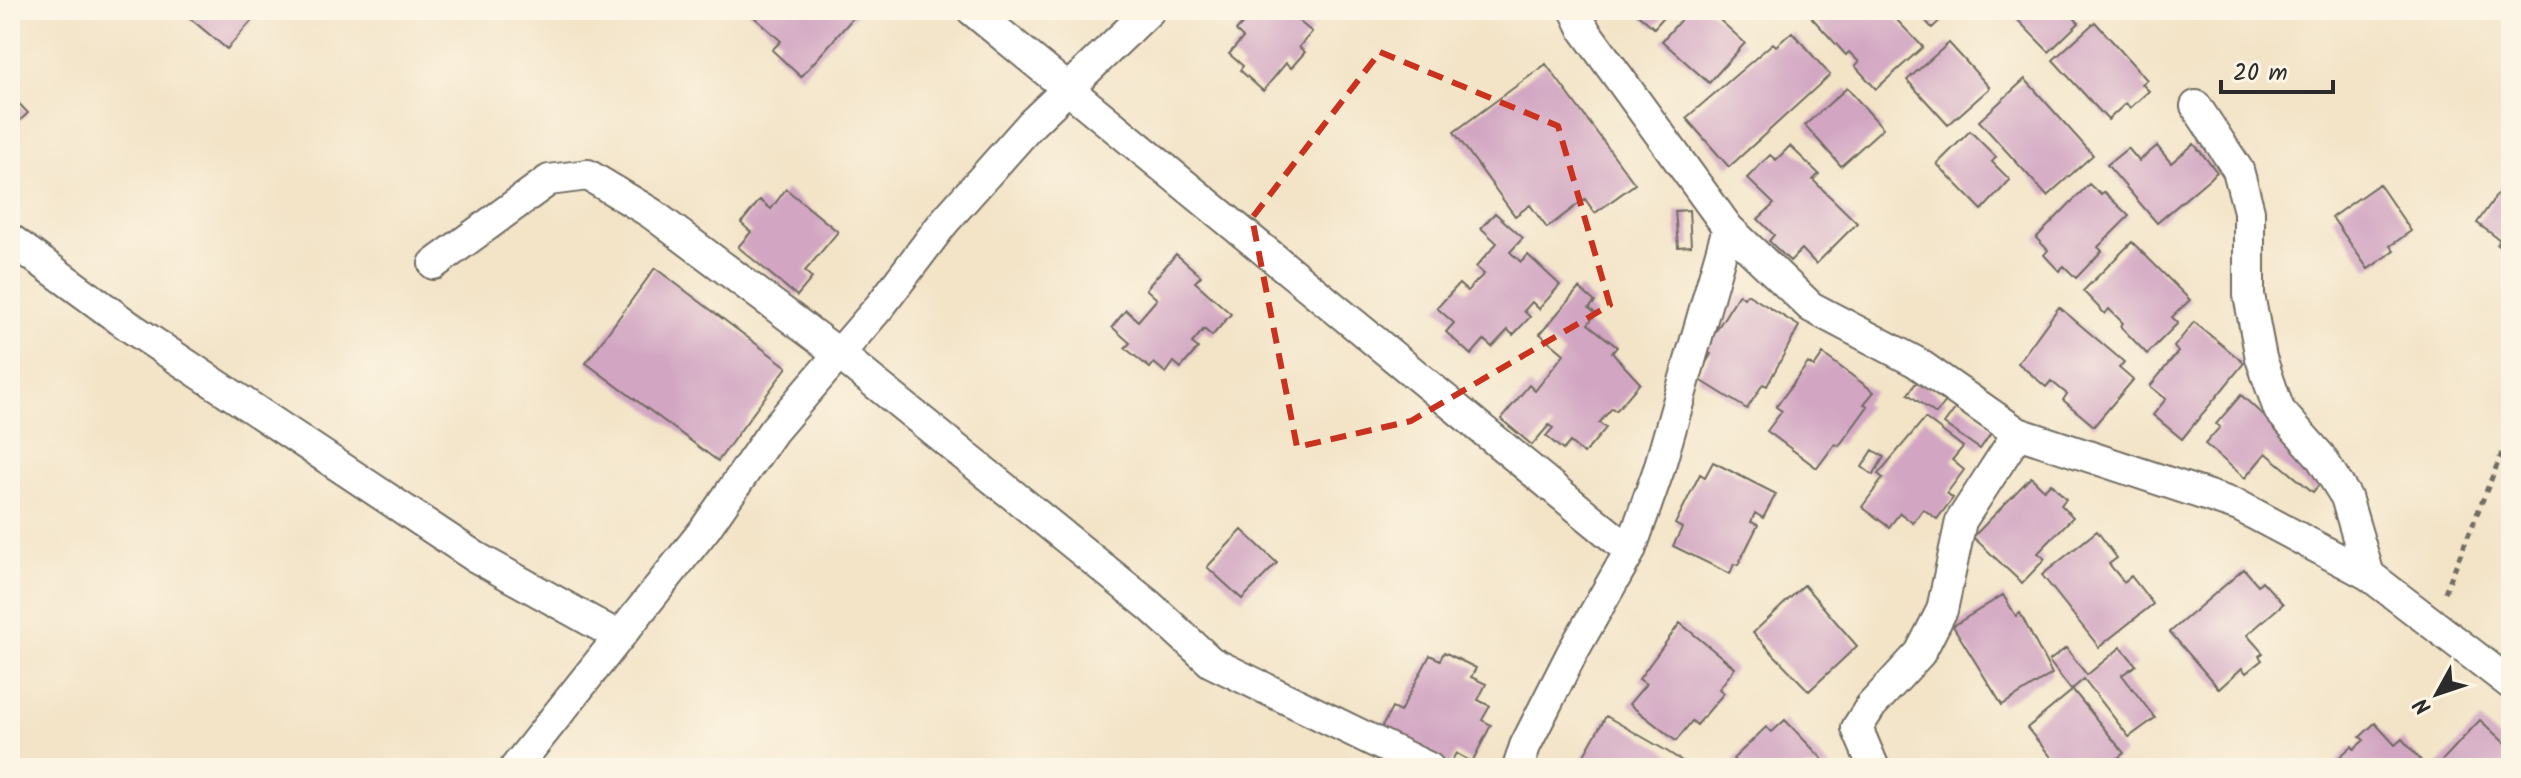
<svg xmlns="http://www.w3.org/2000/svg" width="2521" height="778" font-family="Kalam,sans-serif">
<rect width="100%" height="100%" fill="#fcf5e5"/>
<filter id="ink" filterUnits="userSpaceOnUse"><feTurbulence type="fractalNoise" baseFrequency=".0125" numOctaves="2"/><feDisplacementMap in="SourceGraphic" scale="16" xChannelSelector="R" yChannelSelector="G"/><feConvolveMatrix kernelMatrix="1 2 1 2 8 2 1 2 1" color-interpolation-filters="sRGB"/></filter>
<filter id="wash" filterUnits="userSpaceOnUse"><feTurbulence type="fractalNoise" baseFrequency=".006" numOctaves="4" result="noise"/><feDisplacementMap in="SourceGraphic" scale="32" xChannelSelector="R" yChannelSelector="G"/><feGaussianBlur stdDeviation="1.8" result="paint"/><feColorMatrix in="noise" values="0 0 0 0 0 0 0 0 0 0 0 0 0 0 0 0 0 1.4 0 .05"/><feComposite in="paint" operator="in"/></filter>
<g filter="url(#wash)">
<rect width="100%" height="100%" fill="#f3e4c8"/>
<g id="blocks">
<!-- building -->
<path fill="#d2a6c2" d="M189,10h72l-34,39 -41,-34z
M746,10h114l-59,67 -29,-27 9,-9z
M1237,10h62l3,3 -6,6 16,13 -13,15 6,5 -14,16 -5,-5 -23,28 -23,-21 3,-4 -14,-12 14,-16 -7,-7 11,-12z
M1633,10h37l-16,18z
M1689,10h20l36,33 -36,40 -47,-42z
M1821,10h66l36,37 -47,42 -21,-23 4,-4 -10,-10 -3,3 -34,-37z
M1916,10h30l3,2 -17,16z
M2008,10h74l-8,8 5,5 -30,29z
M2095,22l52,58 -5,4 7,7 -19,17 -4,-5 -18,17 -55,-60z
M1792,32l38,43 -101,92 -43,-49 87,-75 3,3z
M1949,43l41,45 -42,37 -41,-45z
M1546,64l89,120 -40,29 -10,-14 -38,29 -17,-23 -15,11 -61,-84z
M2025,79l68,76 -46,41 -68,-75z
M1847,88l36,40 -42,38 -36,-41z
M10,94l18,19 -18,17z
M1970,131l26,26 -4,5 18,18 -28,30 -45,-46z
M2194,144l23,28 -60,51 -50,-58 21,-17 11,13 18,-15 14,17z
M1790,146l29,28 -6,6 44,43 -41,41 -14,-15 -12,12 -21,-20 5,-6 -16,-16 16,-15 -27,-26 23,-23 6,5z
M2511,175v80l-14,-10 3,-5 -23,-17z
M2089,184l12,11 3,-3 25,24 -31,31 4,4 -26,27 -12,-12 -5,5 -15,-16 4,-5 -12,-12z
M2379,184l32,47 -21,15 4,5 -26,18 -36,-52z
M786,189l52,43 -33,39 7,7 -15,18 -59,-49 13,-15 -10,-9 19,-23 11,9z
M1689,210l2,36 -13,1 -3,-36z
M1495,213l28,25 -13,14 11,10 7,-7 32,30 -21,24 -7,-7 -8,9 6,6 -17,18 -5,-5 -16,17 -8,-7 -13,15 -25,-23 8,-9 -17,-15 22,-24 8,7 17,-17 -8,-7 21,-24 -16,-15z
M2132,242l58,58 -18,17 6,6 -31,31 -27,-28 3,-3 -14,-14 -4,5 -22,-23z
M1176,254l25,22 -6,6 36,32 -19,22 -8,-7 -12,14 6,5 -17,20 -7,-6 -8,11 -12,-10 -4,5 -25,-20 5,-5 -18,-16 14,-17 12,11 19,-22 -11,-10z
M655,268l132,99 -69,94 -132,-98z
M1579,288l16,14 -6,6 7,6 -8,10 29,23 -5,6 28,30 -24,28 -4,-3 -13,15 7,5 -22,26 -14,-12 -7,8 -17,-14 7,-8 -4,-3 -17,20 -31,-26 28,-34 6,6 29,-37 -24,-20z
M1739,294l5,4 3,-4 52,32 -32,60 -4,-2 -16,25 -50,-31 14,-24 -7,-4z
M2059,307l65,55 -5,6 14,12 -39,46 -31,-26 4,-6 -16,-13 -5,6 -28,-24z
M2194,322l50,41 -62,76 -29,-24 13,-16 -16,-13 28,-34 -4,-5z
M1823,354l51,38 -10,12 4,2 -29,40 -4,-2 -18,24 -50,-37 15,-20 -6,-4 32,-44 6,4z
M1918,380l28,21 -10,13 -28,-20z
M2241,395l86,79 -14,18 -47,-39 -21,25 -40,-34 15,-17 -4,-3z
M1959,404l35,25 -14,20 -36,-25z
M1925,418l38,29 -11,13 12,10 -17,23 6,5 -16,21 -14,-10 -10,14 -13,-10 -11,14 -27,-20 21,-29 -5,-4z
M1873,450l11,7 -11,18 -11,-8z
M1713,462l63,32 -13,24 -8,-5 -4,9 7,3 -20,40 -4,-1 -4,10 -57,-28 9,-18 -7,-4 25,-50 5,3z
M2031,477l13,13 7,-7 15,16 -5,6 12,12 -35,36 7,6 -23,24 -49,-46z
M1242,530l35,33 -35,36 -35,-32z
M2097,531l20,27 -8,6 15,18 7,-6 22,28 -54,43 -57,-72z
M2244,569l14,16 4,-4 21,23 -36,31 16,18 -4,3 3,4 -16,13 -4,-5 -23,21 -49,-57z
M1804,585l53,61 -48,45 -56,-58z
M2003,595l13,21 4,-3 32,61 -50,31 -49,-79z
M1680,623l55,45 -16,21 5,4 -27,32 -5,-4 -16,20 -47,-37 17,-20 -7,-5z
M2121,647l15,18 -14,10 33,43 -26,19 -45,-58 -13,11 -22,-29 17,-13 21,27z
M1444,652l32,16 -5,9 15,7 -8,16 12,6 -8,14 9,5 -19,37 -16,-9 -8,15 -71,-32 15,-28 8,4 30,-57 10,5z
M2073,690l51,63 -19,15h-45l-33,-40z
M1606,716l59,34 28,18h-107l-7,-4z
M1785,720l46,48h-90l-8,-9 33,-32 6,5z
M2480,720l31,29v19h-76z
M2375,723l20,22 7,-6 23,26 -3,3h-79l-7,-8 16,-14 2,3 10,-9 -4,-3z"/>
</g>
</g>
<g filter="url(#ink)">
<use href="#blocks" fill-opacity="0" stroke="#716c62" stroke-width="2"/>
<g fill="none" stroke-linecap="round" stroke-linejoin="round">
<defs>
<path id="street" d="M972,10l658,541
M1575,10l10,21 143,197 83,79 105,55 102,71 221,73 130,69 142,109
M2196,106l42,64 11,41v84l12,63 18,52 41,46 26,41 23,78
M10,239l120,88 344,229 144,80
M434,264l115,-84 39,-5 63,38 188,141 311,252 61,56 218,106
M515,768l190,-239 68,-98 108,-126 63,-83 88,-99 118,-113
M1518,768l7,-22 47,-93 58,-102 29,-82 69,-241
M1874,768l-17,-40 14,-22 49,-53 22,-43 19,-89 57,-88"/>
</defs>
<!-- street casing -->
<use href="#street" stroke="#716c62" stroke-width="34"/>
<!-- path -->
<path stroke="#716c62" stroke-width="5" stroke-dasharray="6 6" stroke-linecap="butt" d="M2445,592l66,-161"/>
<!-- street -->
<use href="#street" stroke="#fff" stroke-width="30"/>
</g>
</g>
<!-- marked area -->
<path fill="none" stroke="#c8321e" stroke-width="6" stroke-dasharray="16 10" stroke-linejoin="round" d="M1380,52l178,74 52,179 -199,116 -114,26 -45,-229z"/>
<!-- margin -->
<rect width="2521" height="778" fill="none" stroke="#fcf5e5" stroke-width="40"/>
<!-- north arrow -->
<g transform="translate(2437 694) rotate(230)" stroke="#fcf5e5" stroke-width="6" paint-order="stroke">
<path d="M0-6L14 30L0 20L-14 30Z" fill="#2b2b2b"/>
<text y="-12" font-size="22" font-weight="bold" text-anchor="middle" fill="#2b2b2b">N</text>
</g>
<!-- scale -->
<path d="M2221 80v12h112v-12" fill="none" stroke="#2b2b2b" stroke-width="4"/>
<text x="2233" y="80" font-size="24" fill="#2b2b2b" stroke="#fcf5e5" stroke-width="6" paint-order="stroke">20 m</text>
</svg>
